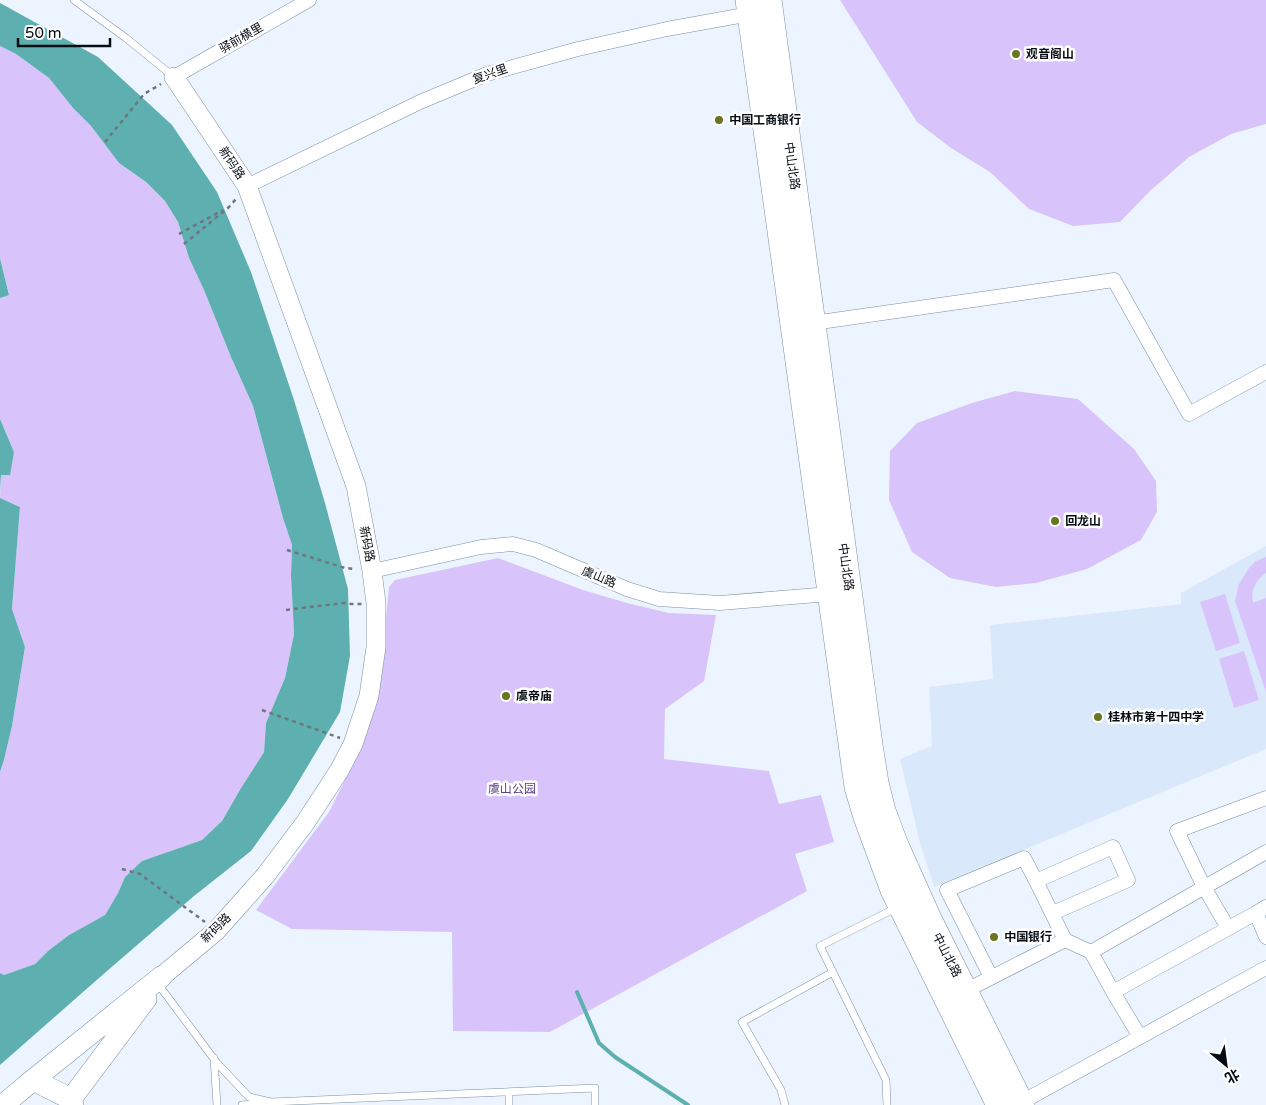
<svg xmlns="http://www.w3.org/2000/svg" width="1266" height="1105" font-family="'Varela Round','Noto Sans SC',sans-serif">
<rect width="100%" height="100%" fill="#ecf5ff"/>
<!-- built -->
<path fill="#d9e9fb" d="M1266,546v203l-332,138 -14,-44 -20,-84 32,-13 -3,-59 64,-8 -3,-54 191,-21v-11z"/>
<!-- green -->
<path fill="#d8c4fa" d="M840,0h426v124l-35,10 -42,23 -39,34 -30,31 -47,4 -44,-17 -39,-37 -39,-24 -34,-26z
M0,46l16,8 33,24 24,30 18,18 28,37 27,19 19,19 13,21 11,36 15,32 27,67 22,49 30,112 9,27 -1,31 3,58 -9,44 -19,45 -2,29 -23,36 -19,33 -20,19 -60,21 -17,16 -7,16 -13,22 -36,20 -21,16 -13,13 -31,11 -4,-2v-201l4,-12 8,-34 13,-79 -13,-38 8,-102 -20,-9 1,-23 13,-23 -14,-33v-121l9,-4 -9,-36z
M1015,391l63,8 56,50 22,32 1,31 -16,28 -54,29 -51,14 -40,4 -46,-9 -38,-26 -23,-52 1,-49 27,-28 55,-20z
M1266,557v16c-10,7 -16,18 -13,30l13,-5v94l-31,-91 4,-17 10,-16 7,-7z
M498,558l85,32 44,13 42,10 47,2 -12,66 -39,28 -1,50 105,12 10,33 42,-9 13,47 -39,12 12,37 -257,141 -97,-1 -1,-99 -160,-3 -36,-19 73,-98 33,-66 19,-79 8,-80 6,-7z
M1225,594l15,49 -24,8 -16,-49z
M1244,651l15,49 -25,8 -15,-49z"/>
<!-- water -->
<path fill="#5eb0b0" d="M0,3l98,54 74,68 45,67 34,80 43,128 31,103 23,86 2,67 -10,56 -52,87 -37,52 -57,45 -87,75 -107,94v-92l4,2 31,-11 13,-13 21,-16 36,-20 13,-22 7,-16 17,-16 60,-21 20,-19 19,-33 23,-36 2,-29 19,-45 9,-44 -3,-58 1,-31 -9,-27 -30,-112 -22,-49 -27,-67 -15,-32 -11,-36 -13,-21 -19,-19 -27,-19 -28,-37 -18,-18 -24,-30 -33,-24 -16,-8z
M0,258l9,37 -9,3z
M0,419l14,33 -4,23h-9l-1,16z
M0,498l20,9 -8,102 13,38 -13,79 -8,34 -4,12z"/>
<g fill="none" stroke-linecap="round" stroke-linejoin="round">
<!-- stream -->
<path stroke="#5eb0b0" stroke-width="4" d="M577,992l22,51 16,14 73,48"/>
<defs>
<path id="lane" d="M74,0l52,38 48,39
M158,984l59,79 32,34 22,5 324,-14v17
M214,1058l3,47
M509,1092v13
M242,1105l23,-2
M785,1105l-4,-15 -39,-68 91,-50
M887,1105l-1,-25 -66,-134 76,-38"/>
<path id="street" d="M174,77l135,-77
M247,186l173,-84 67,-28 91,-25 89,-20 83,-15
M813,323l301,-43 75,134 77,-42
M372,571l109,-24 32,-3 23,6 91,39 32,10 61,4 110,-9
M1266,907l-10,6 10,24
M1053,913l75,-33 -15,-33 -77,34 29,59
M1256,913l-143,79 -22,-40 175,-100
M1228,928l-24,-41 -27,-56 89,-33
M991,977l-44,-87 77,-32 12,23
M965,991l100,-51 26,12
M1113,992l27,45
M1020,1103l246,-135"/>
<path id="secondary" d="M161,977l55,-46 49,-55 40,-53 34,-52 14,-27 16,-48 7,-49v-44l-4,-32 -16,-85 -109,-300 -73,-109"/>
<path id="primary" d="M33,1080l38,19 2,6
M71,1099l75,-100
M3,1105l30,-25 128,-103"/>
<path id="highway" d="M748,0l109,787 9,30 27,73 106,215
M769,0l101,745 6,38 7,28 12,32 34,76 93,186"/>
</defs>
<!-- lane casing -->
<use href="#lane" stroke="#7a8fa4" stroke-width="8"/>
<!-- street casing -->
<use href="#street" stroke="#7a8fa4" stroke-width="15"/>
<!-- secondary casing -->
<use href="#secondary" stroke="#7a8fa4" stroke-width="20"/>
<!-- primary casing -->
<use href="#primary" stroke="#7a8fa4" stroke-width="22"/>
<!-- highway casing -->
<use href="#highway" stroke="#7a8fa4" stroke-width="26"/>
<!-- path -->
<path stroke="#6e767e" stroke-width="2.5" stroke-dasharray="4 4" stroke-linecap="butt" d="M105,142l39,-48 17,-10
M179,234l44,-24
M184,244l45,-37 7,-8
M287,550l58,18 11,1
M286,610l57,-7 8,1h11
M262,710l78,28
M122,869l18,5 65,48"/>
<!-- lane -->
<use href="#lane" stroke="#fff" stroke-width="7"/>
<!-- street -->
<use href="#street" stroke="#fff" stroke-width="14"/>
<!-- secondary -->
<use href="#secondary" stroke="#fff" stroke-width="19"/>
<!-- primary -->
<use href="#primary" stroke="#fff" stroke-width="21"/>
<!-- highway -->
<use href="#highway" stroke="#fff" stroke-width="25"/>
</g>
<!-- markers -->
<g fill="#687521" stroke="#fff" stroke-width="2">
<circle cx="1016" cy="54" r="5"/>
<circle cx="719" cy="120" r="5"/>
<circle cx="1055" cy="521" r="5"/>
<circle cx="506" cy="696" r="5"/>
<circle cx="1098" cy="717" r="5"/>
<circle cx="994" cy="937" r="5"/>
</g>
<g text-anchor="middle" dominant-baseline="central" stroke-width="5" stroke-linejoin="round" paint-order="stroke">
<!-- street labels -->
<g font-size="12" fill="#050c13" stroke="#fff">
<text transform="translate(241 38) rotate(-30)">驿前横里</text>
<text transform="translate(490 74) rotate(-19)">复兴里</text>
<text transform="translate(232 163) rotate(56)">新码路</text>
<text transform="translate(792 166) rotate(82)">中山北路</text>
<text transform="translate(367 544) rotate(79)">新码路</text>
<text transform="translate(846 567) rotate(82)">中山北路</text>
<text transform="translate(599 577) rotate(23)">虞山路</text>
<text transform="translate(216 928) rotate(-44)">新码路</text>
<text transform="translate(947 955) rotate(63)">中山北路</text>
</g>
<!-- poi labels -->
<g font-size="12" font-weight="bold" fill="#050c13" stroke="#fff" text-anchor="start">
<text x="1026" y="54">观音阁山</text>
<text x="729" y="120">中国工商银行</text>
<text x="1065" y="521">回龙山</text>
<text x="516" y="696">虞帝庙</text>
<text x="1108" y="717">桂林市第十四中学</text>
<text x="1004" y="937">中国银行</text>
</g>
<!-- park labels -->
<g font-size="12" fill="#5c4184" stroke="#fff">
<text x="512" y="789">虞山公园</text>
</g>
</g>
<!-- north arrow -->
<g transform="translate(1226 1065) rotate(151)" stroke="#ffffff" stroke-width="4" paint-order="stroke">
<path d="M0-4L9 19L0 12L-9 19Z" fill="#050c13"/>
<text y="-8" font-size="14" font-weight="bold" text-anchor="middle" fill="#050c13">北</text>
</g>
<!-- scale -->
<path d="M18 38v8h92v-8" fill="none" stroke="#050c13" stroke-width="2.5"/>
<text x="25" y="38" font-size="15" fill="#050c13" stroke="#ffffff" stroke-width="4" paint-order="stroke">50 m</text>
</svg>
